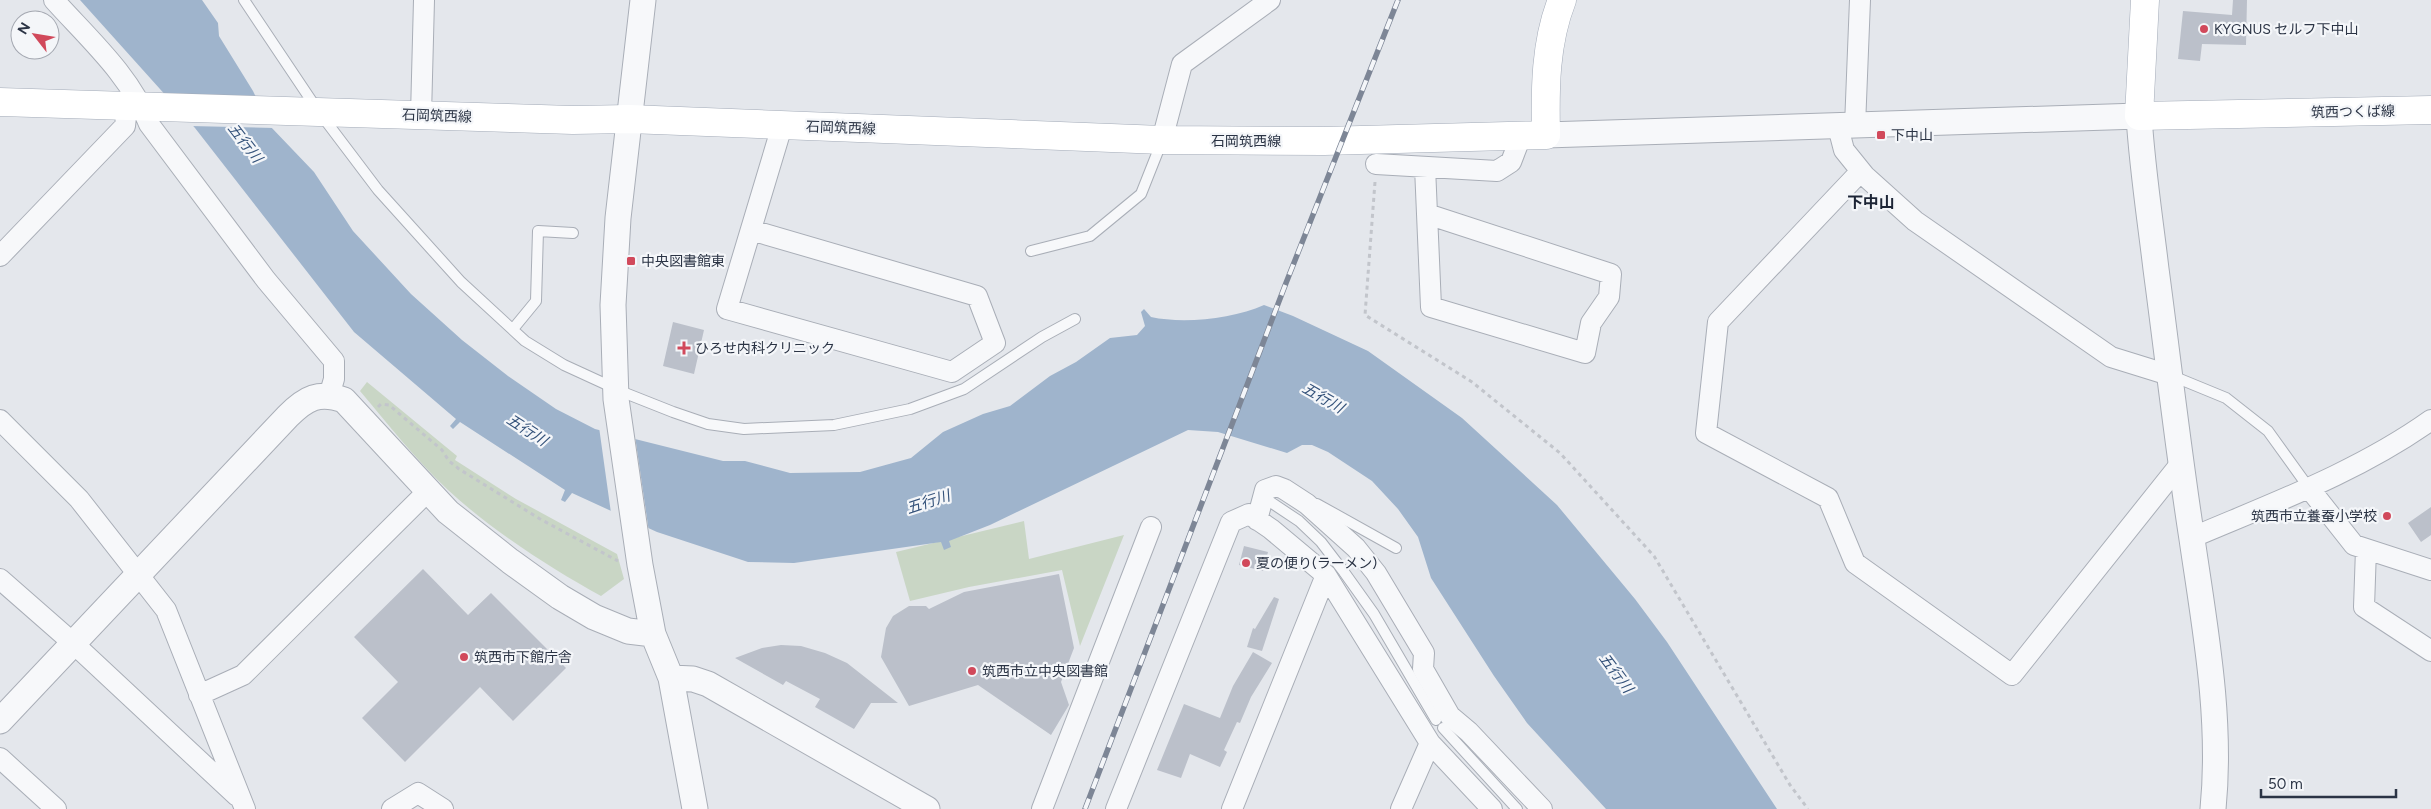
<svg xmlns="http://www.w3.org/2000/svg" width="2431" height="809" font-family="Figtree,'Noto Sans JP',sans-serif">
<rect width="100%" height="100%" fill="#e4e7ec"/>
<!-- green -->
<path fill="#c9d6c5" d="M367,382l90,74 -2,4 61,39 101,55 7,25 -23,17c-51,-28 -111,-67 -153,-106 -32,-30 -60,-66 -88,-99z
M1024,521l5,38 95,-24 -44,111 -18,-76 -93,17 -59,14 -14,-49z"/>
<!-- water -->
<path fill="#9fb4cc" d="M80,0h122l16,23 1,13 34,55 17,35 44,46 39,59 58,63 51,46 46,36 48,33 39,20 128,32h22l45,12 70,-1 51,-14 32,-26 40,-18 27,-8 40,-30 26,-14 34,-24 27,-3 8,-9 -4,-14 3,-3 7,8c32,7 82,2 113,-12l29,11 75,35 94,67 95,87 78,94 32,43 110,167h-171l-79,-86 -33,-47 -63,-98 -13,-41 -20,-28 -26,-28 -44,-29 -16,-7h-10l-15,8 -69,-21 -30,-2 -198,95 -41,16 2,6 -7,3 -3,-8 -147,21 -46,-1 -9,-3 -82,-27 -85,-39 -7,9 -4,-2 4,-10 -105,-68 -7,7 -3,-3 6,-7 -102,-87 -159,-204z"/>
<!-- pier -->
<path fill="#e4e7ec" d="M165,99l95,2 15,27 -85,-2z
M599,427l36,9 14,96 -38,-19z"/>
<!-- building -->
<path fill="#bbc0ca" d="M2233,0h14l-1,45 -44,-1 -2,17 -22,-2 5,-48 49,4z
M673,322l31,8 -10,44 -31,-8z
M2431,507v28l-10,7 -13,-19z
M1244,546l24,6 -5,19 -24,-6z
M423,569l45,46 23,-22 75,75 -53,53 -33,-34 -75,75 -43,-44 36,-36 -44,-45z
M1059,574l15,74 -13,34 8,23 -18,30 -73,-50 -69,21 -28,-49 5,-29 7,-12 16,-10h17l3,3 35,-17z
M1274,597l5,2 -17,52 -15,-4 6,-19 2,1z
M781,645l20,1 24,7 22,10 51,40h-27l-17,26 -39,-22 5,-8 -34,-18 -3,4 -48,-27 27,-10z
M1253,652l19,11 -21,34 -11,26 -3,-1 -13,28 3,2 -7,15 -30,-13 -9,24 -24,-8 27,-66 36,14 13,-32z"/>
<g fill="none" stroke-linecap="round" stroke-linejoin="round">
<defs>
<path id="service" d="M244,0l75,112 59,78 83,92 64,59 39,24 61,28 48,19 35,12 36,5 90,-4 76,-16 54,-20 78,-52 33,-18
M1031,251l59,-15 51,-42 21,-53
M513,329l23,-28 2,-70 35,2
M2170,375l56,23 42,33 41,57
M1269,501l30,20 22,21 23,30 30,42 62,106
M1317,504l79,44
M1443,728l74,81"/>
<path id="minor" d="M54,0c34,38 77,76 95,124l117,156 68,81v18l-5,17
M421,115l3,-115
M1855,126l5,-126
M1838,127l6,23 21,26 50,45 196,136 58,18
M1162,140l20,-76 88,-64
M1376,164l121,7 14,-9 10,-26
M1425,167l6,140 154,46 6,-30 18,-26 2,-23 -184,-60
M1861,171l-143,151 -12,111 122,65 27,65 157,112 169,-212
M751,230l226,66 18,47 -43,29 -225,-63 55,-183
M0,256l125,-130 2,-19
M0,420l79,79 87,111 79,199
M2309,488l45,57 77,25
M1257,520l8,-30 11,-4 8,3 23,15 49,44 20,25 48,80 -1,16 27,47 19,16 73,77
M2191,538c82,-35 167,-66 240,-118
M2366,549l-2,58 67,44
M0,579l73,64 164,153
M199,695l44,-20 185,-184
M0,758l56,51
M392,809l26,-16 25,16
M1042,809l109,-282
M1116,809l115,-287 18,-8 22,15 55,46 104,168 62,66
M1232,809l94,-234
M1401,809l29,-66"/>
<path id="tertiary" d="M643,0l-25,218 -5,87 3,94 24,166 13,69 18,44 24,131
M1546,135l593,-19c3,51 11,102 17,153 12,90 22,180 36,270 13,90 30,179 21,270
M671,678l22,1 15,5 219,125
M0,721l288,-305c18,-18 31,-25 56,-16l104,112 62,49 50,36 34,20 34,14 25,3"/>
<path id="primary" d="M2145,0l-6,116 292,-6
M0,102l573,18 56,-1 533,21 162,1 222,-6c-1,-46 -1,-92 16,-135"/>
</defs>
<!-- service casing -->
<use href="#service" stroke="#a9aeb7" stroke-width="12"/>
<!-- minor casing -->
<use href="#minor" stroke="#a9aeb7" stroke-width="22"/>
<!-- tertiary casing -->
<use href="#tertiary" stroke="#a9aeb7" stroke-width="27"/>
<!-- primary casing -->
<use href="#primary" stroke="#a3abb8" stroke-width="29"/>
<!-- path -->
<path stroke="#c2c5cb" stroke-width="3" stroke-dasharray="4 4" stroke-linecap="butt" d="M1375,182l-10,133 107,67 88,71 94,103 136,229 18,24
M378,407l3,-3 8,1 53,45 7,11 10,8 81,50 78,42"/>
<!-- service -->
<use href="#service" stroke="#f7f8fa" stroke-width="10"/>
<!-- minor -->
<use href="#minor" stroke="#f7f8fa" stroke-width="20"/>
<!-- tertiary -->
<use href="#tertiary" stroke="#f7f8fa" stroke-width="25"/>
<!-- primary -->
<use href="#primary" stroke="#fff" stroke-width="28"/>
<defs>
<path id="rail" d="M1085,809l201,-526 112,-283"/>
</defs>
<!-- rail casing -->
<use href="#rail" stroke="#7d8696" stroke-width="5.5"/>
<!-- rail -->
<use href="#rail" stroke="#f4f6f9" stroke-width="4" stroke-dasharray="11" stroke-linecap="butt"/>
</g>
<!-- markers -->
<g fill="#d1495b" stroke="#f4f6f9" stroke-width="2">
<circle cx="2204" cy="29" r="5"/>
<rect x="1876" y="130" width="10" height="10" rx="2.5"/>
<rect x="626" y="256" width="10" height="10" rx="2.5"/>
<path d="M681.5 340.5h5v5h5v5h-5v5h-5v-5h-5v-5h5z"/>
<circle cx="2387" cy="516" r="5"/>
<circle cx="1246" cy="563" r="5"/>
<circle cx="464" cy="657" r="5"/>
<circle cx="972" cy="671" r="5"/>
</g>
<g text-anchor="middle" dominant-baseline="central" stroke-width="4.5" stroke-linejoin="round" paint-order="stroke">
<!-- poi labels -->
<g font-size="14" fill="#2b3445" stroke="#f4f6f9" text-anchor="start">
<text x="2214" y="29">KYGNUS セルフ下中山</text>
<text x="1891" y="135">下中山</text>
<text x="641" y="261">中央図書館東</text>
<text x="695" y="348">ひろせ内科クリニック</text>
<text x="2377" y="516" text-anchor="end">筑西市立養蚕小学校</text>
<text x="1256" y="563">夏の便り(ラーメン)</text>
<text x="474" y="657">筑西市下館庁舎</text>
<text x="982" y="671">筑西市立中央図書館</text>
</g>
<!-- street labels -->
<g font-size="14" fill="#2b3445" stroke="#f4f6f9">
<text transform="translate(2353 112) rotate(-1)">筑西つくば線</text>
<text transform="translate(437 116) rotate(2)">石岡筑西線</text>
<text transform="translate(841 128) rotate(2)">石岡筑西線</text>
<text x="1246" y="141">石岡筑西線</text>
</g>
<!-- water labels -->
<g font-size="15" font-style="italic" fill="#34527a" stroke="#f4f6f9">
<text transform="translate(245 143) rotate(52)">五行川</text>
<text transform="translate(1323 398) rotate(30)">五行川</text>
<text transform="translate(527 430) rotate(33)">五行川</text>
<text transform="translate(928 502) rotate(-18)">五行川</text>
<text transform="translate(1616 673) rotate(53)">五行川</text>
</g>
<!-- quarter labels -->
<g font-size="16" font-weight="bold" fill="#1d2536" stroke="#f4f6f9">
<text x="1871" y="202">下中山</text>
</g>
</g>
<!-- north arrow -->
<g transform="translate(35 35) rotate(301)"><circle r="24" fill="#f4f6f9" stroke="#a4a8b1"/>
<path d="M0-4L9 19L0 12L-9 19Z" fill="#d1495b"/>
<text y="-8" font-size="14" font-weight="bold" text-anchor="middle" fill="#2b3445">N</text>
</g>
<!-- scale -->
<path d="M2261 789v8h135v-8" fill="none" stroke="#2b3445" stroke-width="2.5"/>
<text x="2268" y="789" font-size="15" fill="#2b3445" stroke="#f4f6f9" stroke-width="4" paint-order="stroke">50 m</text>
</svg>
